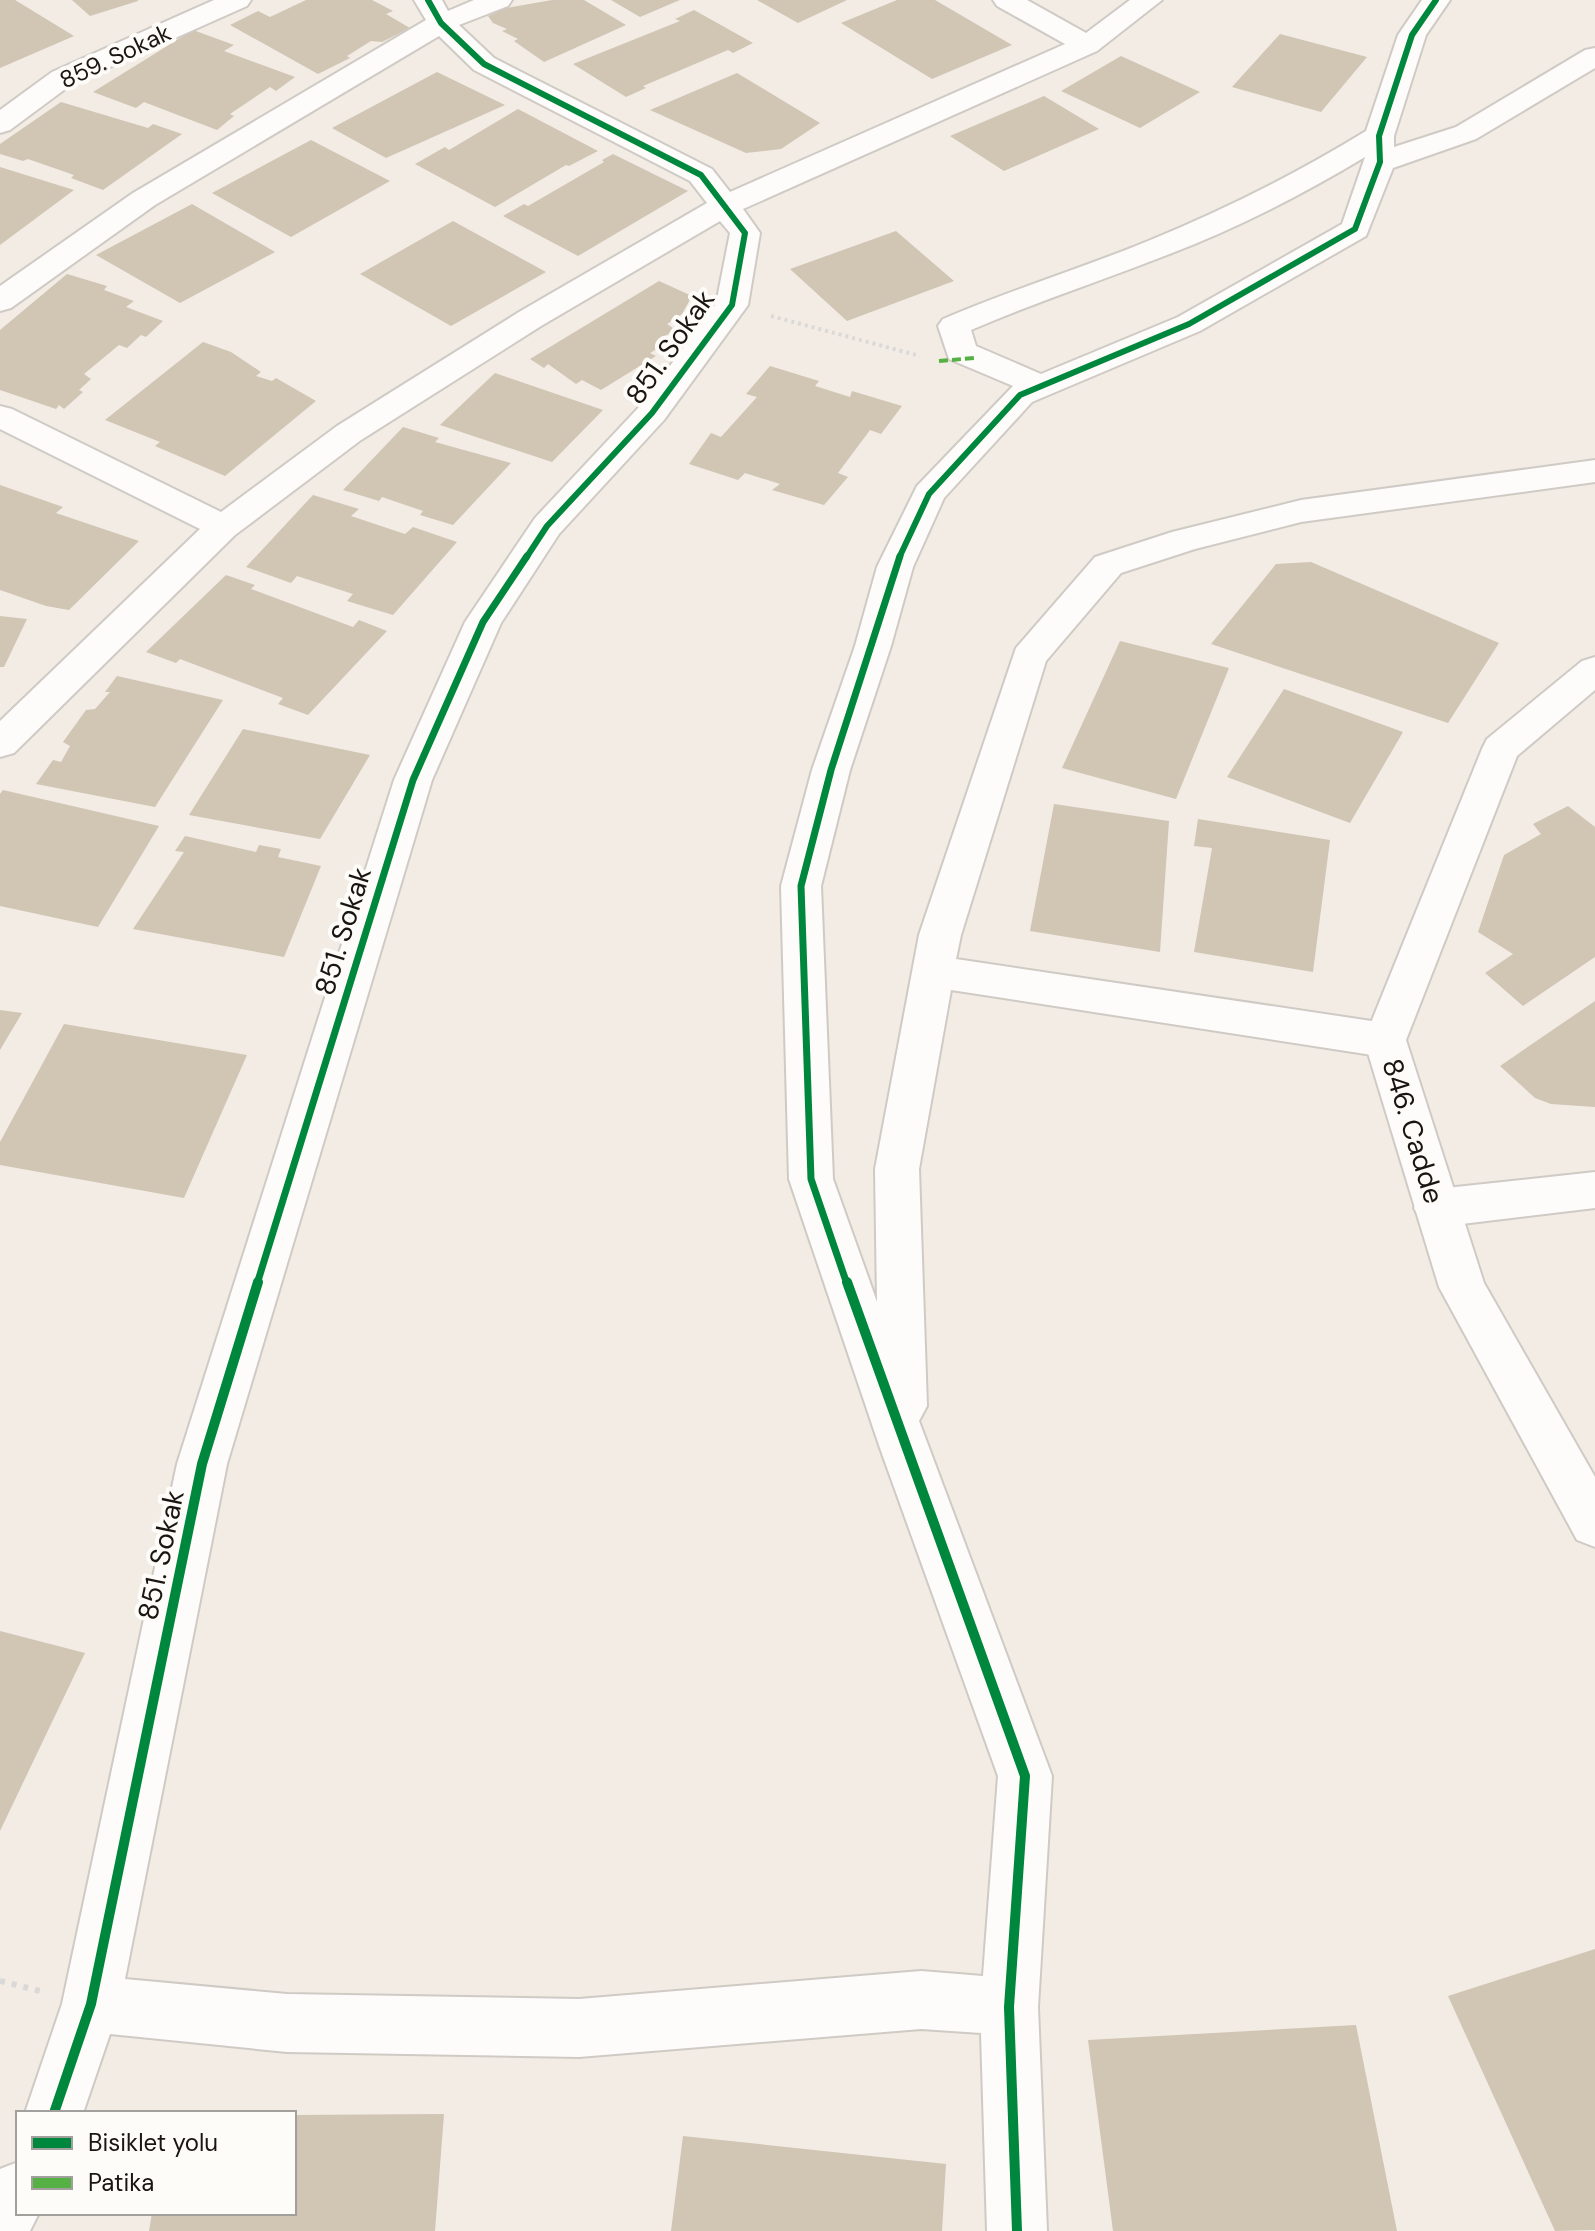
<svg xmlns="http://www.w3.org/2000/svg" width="1595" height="2231" font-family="'DM Sans',sans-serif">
<rect width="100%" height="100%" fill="#f2ece5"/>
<!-- building -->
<path fill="#d1c5b4" d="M0,0h15l59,36 -74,32z
M72,0h66v1l-48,15z
M306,0h66l21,11 -7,3 24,14 -28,14 -11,-1 -24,15 3,2 -32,16 -88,-49 28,-14 12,6z
M552,0h32l42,25 -82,37 -30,-21 4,-2 -16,-8 5,-2 -14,-6 -5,-7 18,-8z
M611,0h69l-40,17z
M757,0h90l-49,23z
M897,0h38l77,45 -80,34 -91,-56z
M694,10l59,33 -20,10 -5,-3 -85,36 3,2 -20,9 -53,-33 107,-43 -5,-2z
M193,30l41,15 -10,6 71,26 -19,14 -6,-4 -40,27 4,2 -17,14 -73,-28 -8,6 -43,-16z
M1280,34l87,23 -46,55 -89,-25z
M1121,56l79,36 -60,36 -79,-37z
M437,72l68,33 -119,53 -54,-30z
M737,73l83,50 -39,26 -35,4 -96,-43z
M1044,96l55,33 -95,42 -54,-35z
M61,102l87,26 5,-4 29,10 -79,56 -32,-12 3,-3 -46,-16 -5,2 -23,-7v-10z
M518,109l80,42 -29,15 -3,-1 -71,42 -80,-43 30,-17 4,3z
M311,140l79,41 -99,56 -79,-44z
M613,154l75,37 -110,65 -75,-40 21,-12 4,2 76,-44 -2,-2z
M0,167l74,23 -74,55z
M192,204l83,48 -95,51 -84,-48z
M453,221l93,51 -95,54 -91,-52z
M896,231l58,50 -107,40 -57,-52z
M67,274l40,12 -3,4 30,11 -8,6 37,14 -17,16 -5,-2 -14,13 -8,-3 -35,29 7,5 -12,11 4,2 -19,17 -5,-4 -3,4 -56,-19v-60z
M659,281l33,15 -10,18 -15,10 9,6 -15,8 9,3 -20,12 6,3 -55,34 -19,-10 -6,4 -28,-20 -4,4 -14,-9z
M203,342l28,10 30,20 -5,4 16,5 4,-3 40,23 -91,75 -70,-30 5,-4 -55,-22z
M770,366l49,15 -4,5 35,11 2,-6 50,15 -21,28 -11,-4 -32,43 10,4 -24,28 -52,-15 8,-6 -35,-11 -7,7 -49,-16 22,-31 10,4 36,-40 -11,-3z
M495,373l108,37 -51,52 -112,-37z
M403,427l36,11 -4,4 76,21 -58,62 -33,-10 3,-4 -41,-14 -3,4 -36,-11z
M0,485l63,22 -7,6 83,28 -70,69 -23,-4 -46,-16z
M313,495l46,14 -8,7 54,18 8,-7 44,15 -64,73 -46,-14 6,-7 -56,-18 -6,7 -45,-16z
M1311,562l188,81 -51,80 -237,-79 65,-80z
M226,575l29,10 -4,4 102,38 6,-7 28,11 -79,84 -30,-11 5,-6 -103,-39 -4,4 -30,-11z
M0,616l27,3 -23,48h-4z
M1120,641l109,27 -53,131 -114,-31z
M117,676l106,24 -68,107 -119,-23 17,-24 8,2 9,-16 -7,-4 23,-32 9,-1 15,-17h-5z
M1284,689l119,43 -53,91 -123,-46z
M243,729l127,26 -50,84 -131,-24z
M3,790l156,36 -61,101 -98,-21v-112z
M1054,804l115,17 -9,131 -130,-21z
M1568,806l27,21v130l-72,49 -38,-33 28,-19 -35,-22 26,-77 37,-21 -8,-10z
M1198,819l132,21 -17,132 -119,-20 18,-104 -18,-2z
M185,836l71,16 3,-7 22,4 -3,8 43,9 -37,91 -151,-28 51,-77 -9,-1z
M1595,1001v106l-44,-3 -16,-6 -35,-32z
M0,1010l22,3 -22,37z
M64,1024l183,31 -63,143 -184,-33v-23z
M0,1631l85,22 -85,178z
M1595,1949v281l-40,1 -107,-235z
M1356,2025l41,206h-284l-25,-191z
M444,2114l-9,117h-286l3,-18h142v-98z
M683,2136l263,28 -4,67h-271z"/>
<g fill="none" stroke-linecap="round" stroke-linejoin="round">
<defs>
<path id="street" d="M214,0h37l-4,6 -175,78 -62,46 -10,3v-23l52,-38z
M414,0h28l6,11 26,-11h38l-4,6 -49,19 35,33 218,111 18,23 335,-148 -68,-38 -4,-6h34l59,33 44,-33h32l-65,51 -354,158 17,24 -12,72 -84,115 -105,114 -58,89 -69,157 -205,684 -102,515 162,15 292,5 342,-28 62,5 15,-200 -118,-328 -91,-269 -8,-293 31,-116 43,-124 22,-79 40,-81 96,-100 -64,-27 -11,-33 5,-7c67,-29 137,-50 205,-78 76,-31 148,-67 218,-110l32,-96 24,-35h28l-24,35 -32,101v11l62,-20 129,-77 10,-2v20l-119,71 -83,29 -27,68 -166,95 -168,71 -88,96 -31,69 -22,79 -41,124 -29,116 12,293 44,123 -2,-133 44,-234 97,-287 79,-91 77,-25 129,-32 294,-40v22l-294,40 -106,27 -74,24 -75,88 -85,274 -5,24 429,64 15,5 6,12 -6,12 -15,5 -434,-67 -32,179 8,237 -8,15 133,355 -14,231 9,224h-60l-6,-198 -60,-4 -342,28 -292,-5 -177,-18 -27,79h-58l37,-109 115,-540 217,-684 71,-158 70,-104 105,-112 76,-102 14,-71 -10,-12 -179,105 -180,114 -126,95 -221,218 -14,4v-36l200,-192 -200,-100v-23l12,3 209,103 116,-86 182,-114 188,-109 -17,-22 -216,-111 -35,-34 -284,169 -144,103 -11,3v-25l133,-93 293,-173zM1365,157l-23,67 -164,93 -137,57 -65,-28 -5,-16c64,-28 130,-49 196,-75 68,-26 135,-60 198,-98z
M1595,1172v36l-158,19 -16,-6 -7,-13 7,-13 16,-6z
M18,2162v51h21l-9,18h-30v-62z"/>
<path id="secondary" d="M1595,657v33l-78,66 -111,284 78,243 111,194v70l-18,-7 -138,-253 -75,-247 118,-291 5,-10 95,-78z"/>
</defs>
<!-- street casing -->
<use href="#street" stroke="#cfcac4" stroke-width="4"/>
<!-- secondary casing -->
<use href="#secondary" stroke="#cfcac4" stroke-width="4"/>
<!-- path-far1 -->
<path stroke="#dbd9d7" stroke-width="4" stroke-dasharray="3 4" stroke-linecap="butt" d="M771,316l149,40"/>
<!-- path -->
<path stroke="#dbd9d7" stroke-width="6" stroke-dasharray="5 7" stroke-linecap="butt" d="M0,1981l40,10"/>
<!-- street -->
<use href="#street" fill="#fdfcfb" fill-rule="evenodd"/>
<!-- secondary -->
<use href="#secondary" fill="#fdfcfb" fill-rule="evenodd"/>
<!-- quiet -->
<path stroke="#55b144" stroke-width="4" stroke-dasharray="9 4" stroke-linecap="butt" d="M939,361l35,-3"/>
<defs>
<path id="cycleway-far2" d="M428,0l13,23 43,41 217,111 44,58 -13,72 -80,108 -105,113 -21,32
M899,558l30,-64 91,-99 169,-71 166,-95 25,-67 -1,-26 33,-101 24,-35"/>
<path id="cycleway-far1" d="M257,1284l156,-504 70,-158 44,-66
M847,1284l-36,-105 -10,-293 30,-116 69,-214"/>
<path id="cycleway" d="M847,1282l178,494 -16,231 8,224
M54,2113l37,-109 111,-540 56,-182"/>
</defs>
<!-- cycleway-far2 casing -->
<use href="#cycleway-far2" stroke="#fefcf9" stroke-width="10"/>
<!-- cycleway-far1 casing -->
<use href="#cycleway-far1" stroke="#fefcf9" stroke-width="12"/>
<!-- cycleway casing -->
<use href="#cycleway" stroke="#fefcf9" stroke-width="15"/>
<!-- cycleway-far2 -->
<use href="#cycleway-far2" stroke="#00873e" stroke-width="6"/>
<!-- cycleway-far1 -->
<use href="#cycleway-far1" stroke="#00873e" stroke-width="7"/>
<!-- cycleway -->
<use href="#cycleway" stroke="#00873e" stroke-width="10"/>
</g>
<g text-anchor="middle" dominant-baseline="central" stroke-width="8" stroke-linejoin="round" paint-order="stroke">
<!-- far-street labels -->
<g font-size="24" fill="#191511" stroke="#fefcf9">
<text transform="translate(115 56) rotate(-25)">859. Sokak</text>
</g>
<!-- street labels -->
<g font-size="28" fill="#191511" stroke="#fefcf9">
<text transform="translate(670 347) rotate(-55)">851. Sokak</text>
<text transform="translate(343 931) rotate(-73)">851. Sokak</text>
<text transform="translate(1413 1131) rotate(73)">846. Cadde</text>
<text transform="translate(161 1555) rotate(-78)">851. Sokak</text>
</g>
</g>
<!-- legend -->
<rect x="16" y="2111" width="280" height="104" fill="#fefcf9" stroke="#a2a09c" stroke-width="2"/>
<rect x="32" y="2137" width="40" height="12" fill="#00873e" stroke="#a2a09c" stroke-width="2"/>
<text x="88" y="2151" font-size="24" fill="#191511">Bisiklet yolu</text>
<rect x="32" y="2177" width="40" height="12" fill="#55b144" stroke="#a2a09c" stroke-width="2"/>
<text x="88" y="2191" font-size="24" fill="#191511">Patika</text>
</svg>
